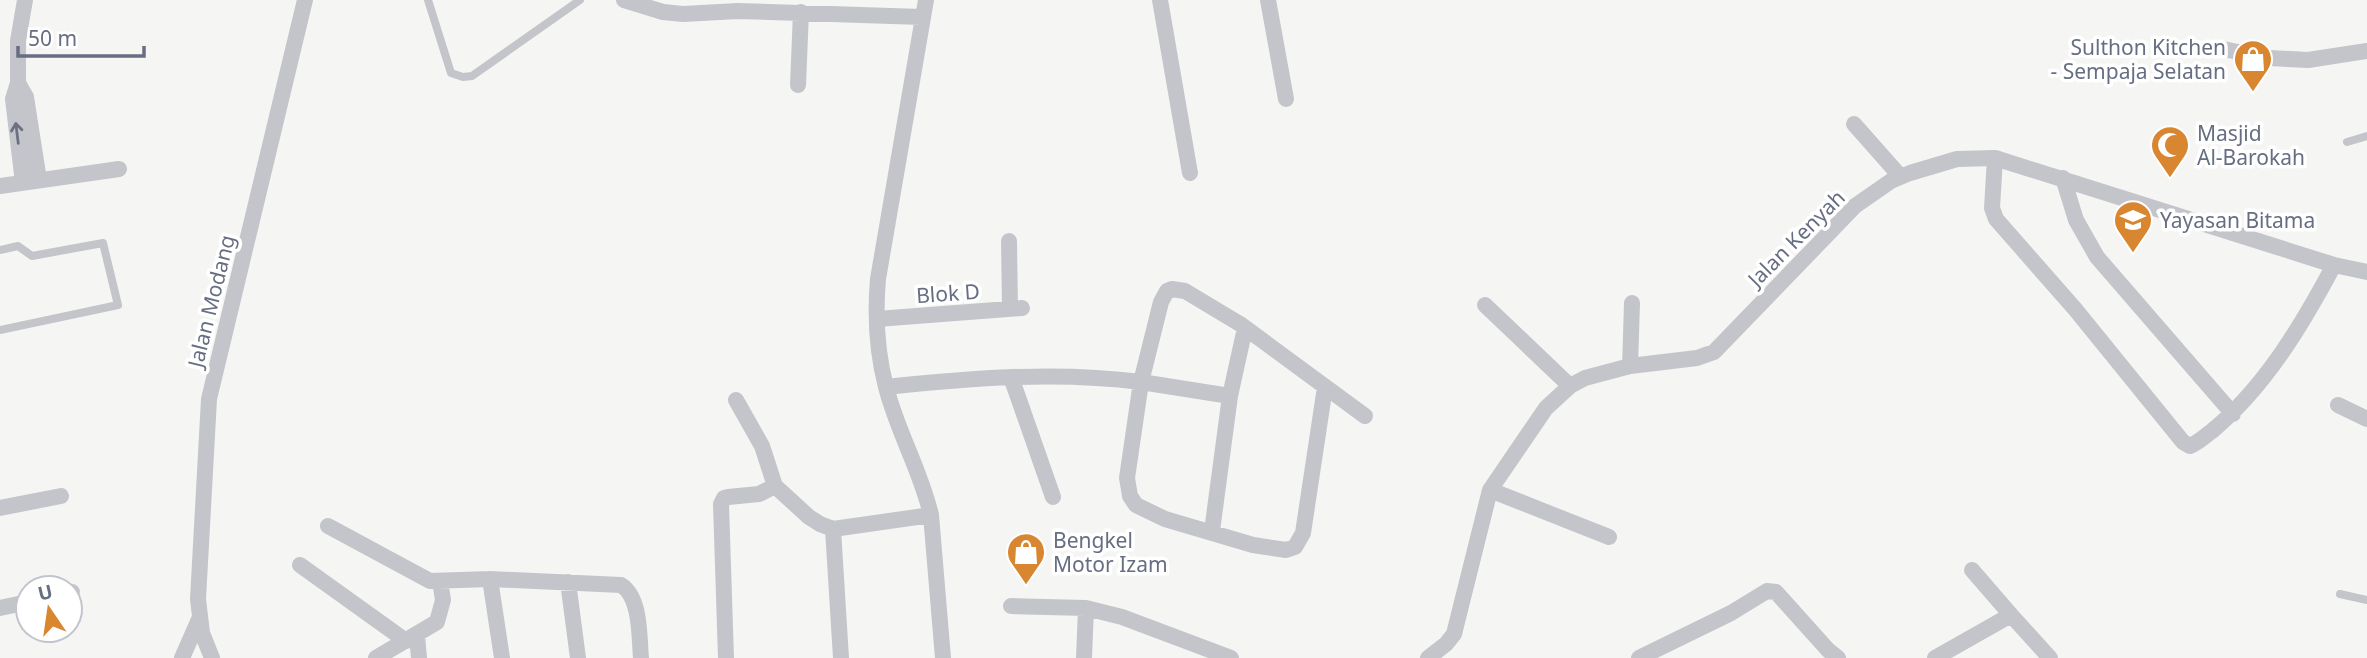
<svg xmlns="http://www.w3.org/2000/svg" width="2367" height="658" font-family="'Noto Sans',sans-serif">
<rect width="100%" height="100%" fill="#f5f6f3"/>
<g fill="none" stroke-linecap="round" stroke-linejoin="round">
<!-- lane -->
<path stroke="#c4c5ca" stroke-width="8" d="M428,0l23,73 12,4 9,-1 108,-76
M2347,142l20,-6
M0,250l18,-4 14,10 71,-13 15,62 -118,25
M2340,594l27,6"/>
<!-- street -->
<path stroke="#c4c5ca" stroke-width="16" d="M624,0l39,12 20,2 55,-3 184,6
M926,0l-48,279c-3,35 -1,74 8,108 11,44 35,84 45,128l12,143
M1160,0l30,173
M1268,0l18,99
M2223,49l46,9 39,2 59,-9
M18,83l8,14 13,83
M798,85l3,-73
M1854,124l46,52
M1995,158l-3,50 4,11 79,90 108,133 7,4c8,-3 15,-10 22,-15 53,-44 90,-106 122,-166
M2063,178l13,42 21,37 136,157
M23,183l-10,-84 5,-16v-42l7,-41
M0,186l119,-17
M1009,241l1,68
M1485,305l85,81
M877,319l145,-11
M1630,366l2,-63
M1011,377l42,120
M886,387c84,-9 171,-16 255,-5l20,-80 6,-11 5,-2 13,2 55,33 125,92
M1230,396l-89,-14 -14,96 3,18 6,9 29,14 88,26 33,5 9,-3 8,-14 22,-146
M736,400l26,46 13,40 34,31 11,7 13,5 98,-14
M2338,405l29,14
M1490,490l119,47
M0,508l61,-12
M328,526l102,55 60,-2 131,6c20,12 18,52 20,73
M833,529l8,129
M1212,531l18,-135 15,-68
M300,565l106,76
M1972,570l39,45
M490,579l12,79
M568,582l10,76
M70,592h2
M1011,606l75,2 36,9 109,41
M0,608l28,-6
M417,635l2,23
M182,658l18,-41
M212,658l-10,-25 -4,-34 11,-200 96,-399
M376,658l61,-36 6,-22 -3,-19
M726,658l-5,-154 3,-6 4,-1 31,-3 16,-8
M1084,658l2,-50
M1428,658l18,-14 8,-10 36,-144 56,-82 24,-22 15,-8 45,-12 67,-8 17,-6 141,-146 36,-25 19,-8 47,-14 38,-1 339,107 33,7
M1639,658l92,-45 36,-22 9,1 52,58 10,8
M1935,658l76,-43 39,43"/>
</g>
<!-- one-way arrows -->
<defs><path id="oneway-shaft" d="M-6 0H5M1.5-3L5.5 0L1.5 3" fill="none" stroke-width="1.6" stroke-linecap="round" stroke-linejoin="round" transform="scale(1.75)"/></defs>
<use stroke="#6c7286" href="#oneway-shaft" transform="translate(17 133) rotate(-97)"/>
<!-- icons -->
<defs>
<symbol id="shop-pin" viewBox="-11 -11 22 30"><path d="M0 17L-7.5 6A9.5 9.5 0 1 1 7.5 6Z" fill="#d98630" stroke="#fff"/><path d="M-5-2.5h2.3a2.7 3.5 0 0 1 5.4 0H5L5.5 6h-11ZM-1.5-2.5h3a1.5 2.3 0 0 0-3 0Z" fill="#fff"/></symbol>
<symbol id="mosque-pin" viewBox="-11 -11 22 30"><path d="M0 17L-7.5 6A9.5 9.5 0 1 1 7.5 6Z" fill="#d98630" stroke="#fff"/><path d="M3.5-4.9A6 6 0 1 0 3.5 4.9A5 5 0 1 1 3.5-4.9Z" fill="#fff"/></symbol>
<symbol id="school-pin" viewBox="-11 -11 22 30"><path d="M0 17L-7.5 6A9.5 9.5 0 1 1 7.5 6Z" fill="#d98630" stroke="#fff"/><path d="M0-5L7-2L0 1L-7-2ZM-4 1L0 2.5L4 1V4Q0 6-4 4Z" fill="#fff"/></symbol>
</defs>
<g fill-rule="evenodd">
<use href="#shop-pin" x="2231" y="37" width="44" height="60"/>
<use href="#mosque-pin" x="2148" y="123" width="44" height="60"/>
<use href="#school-pin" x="2111" y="198" width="44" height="60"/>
<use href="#shop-pin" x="1004" y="530" width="44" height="60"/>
</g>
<g text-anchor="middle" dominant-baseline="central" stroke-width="7" stroke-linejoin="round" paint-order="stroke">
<!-- poi labels -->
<g font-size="21" fill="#676e82" stroke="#fff" text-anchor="start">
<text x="2226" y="47" text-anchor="end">Sulthon Kitchen<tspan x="2226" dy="24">- Sempaja Selatan</tspan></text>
<text x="2197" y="133">Masjid<tspan x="2197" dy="24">Al-Barokah</tspan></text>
<text x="2160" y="220">Yayasan Bitama</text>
<text x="1053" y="540">Bengkel<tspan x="1053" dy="24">Motor Izam</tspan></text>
</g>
<!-- street labels -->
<g font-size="21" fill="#676e82" stroke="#fff">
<text transform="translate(1796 238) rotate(-45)">Jalan Kenyah</text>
<text transform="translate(948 293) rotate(-4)">Blok D</text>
<text transform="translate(211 301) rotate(-76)">Jalan Modang</text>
</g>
</g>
<!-- north arrow -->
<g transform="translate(49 609) rotate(347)"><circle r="33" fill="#ffffff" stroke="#c2c5cd" stroke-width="2"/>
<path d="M0-5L12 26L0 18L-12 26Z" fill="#d98630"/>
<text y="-10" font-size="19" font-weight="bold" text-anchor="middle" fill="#676e82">U</text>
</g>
<!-- scale -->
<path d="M18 46v10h126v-10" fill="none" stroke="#676e82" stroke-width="3.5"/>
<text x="28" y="46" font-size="21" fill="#676e82" stroke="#ffffff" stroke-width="5" paint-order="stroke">50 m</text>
</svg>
